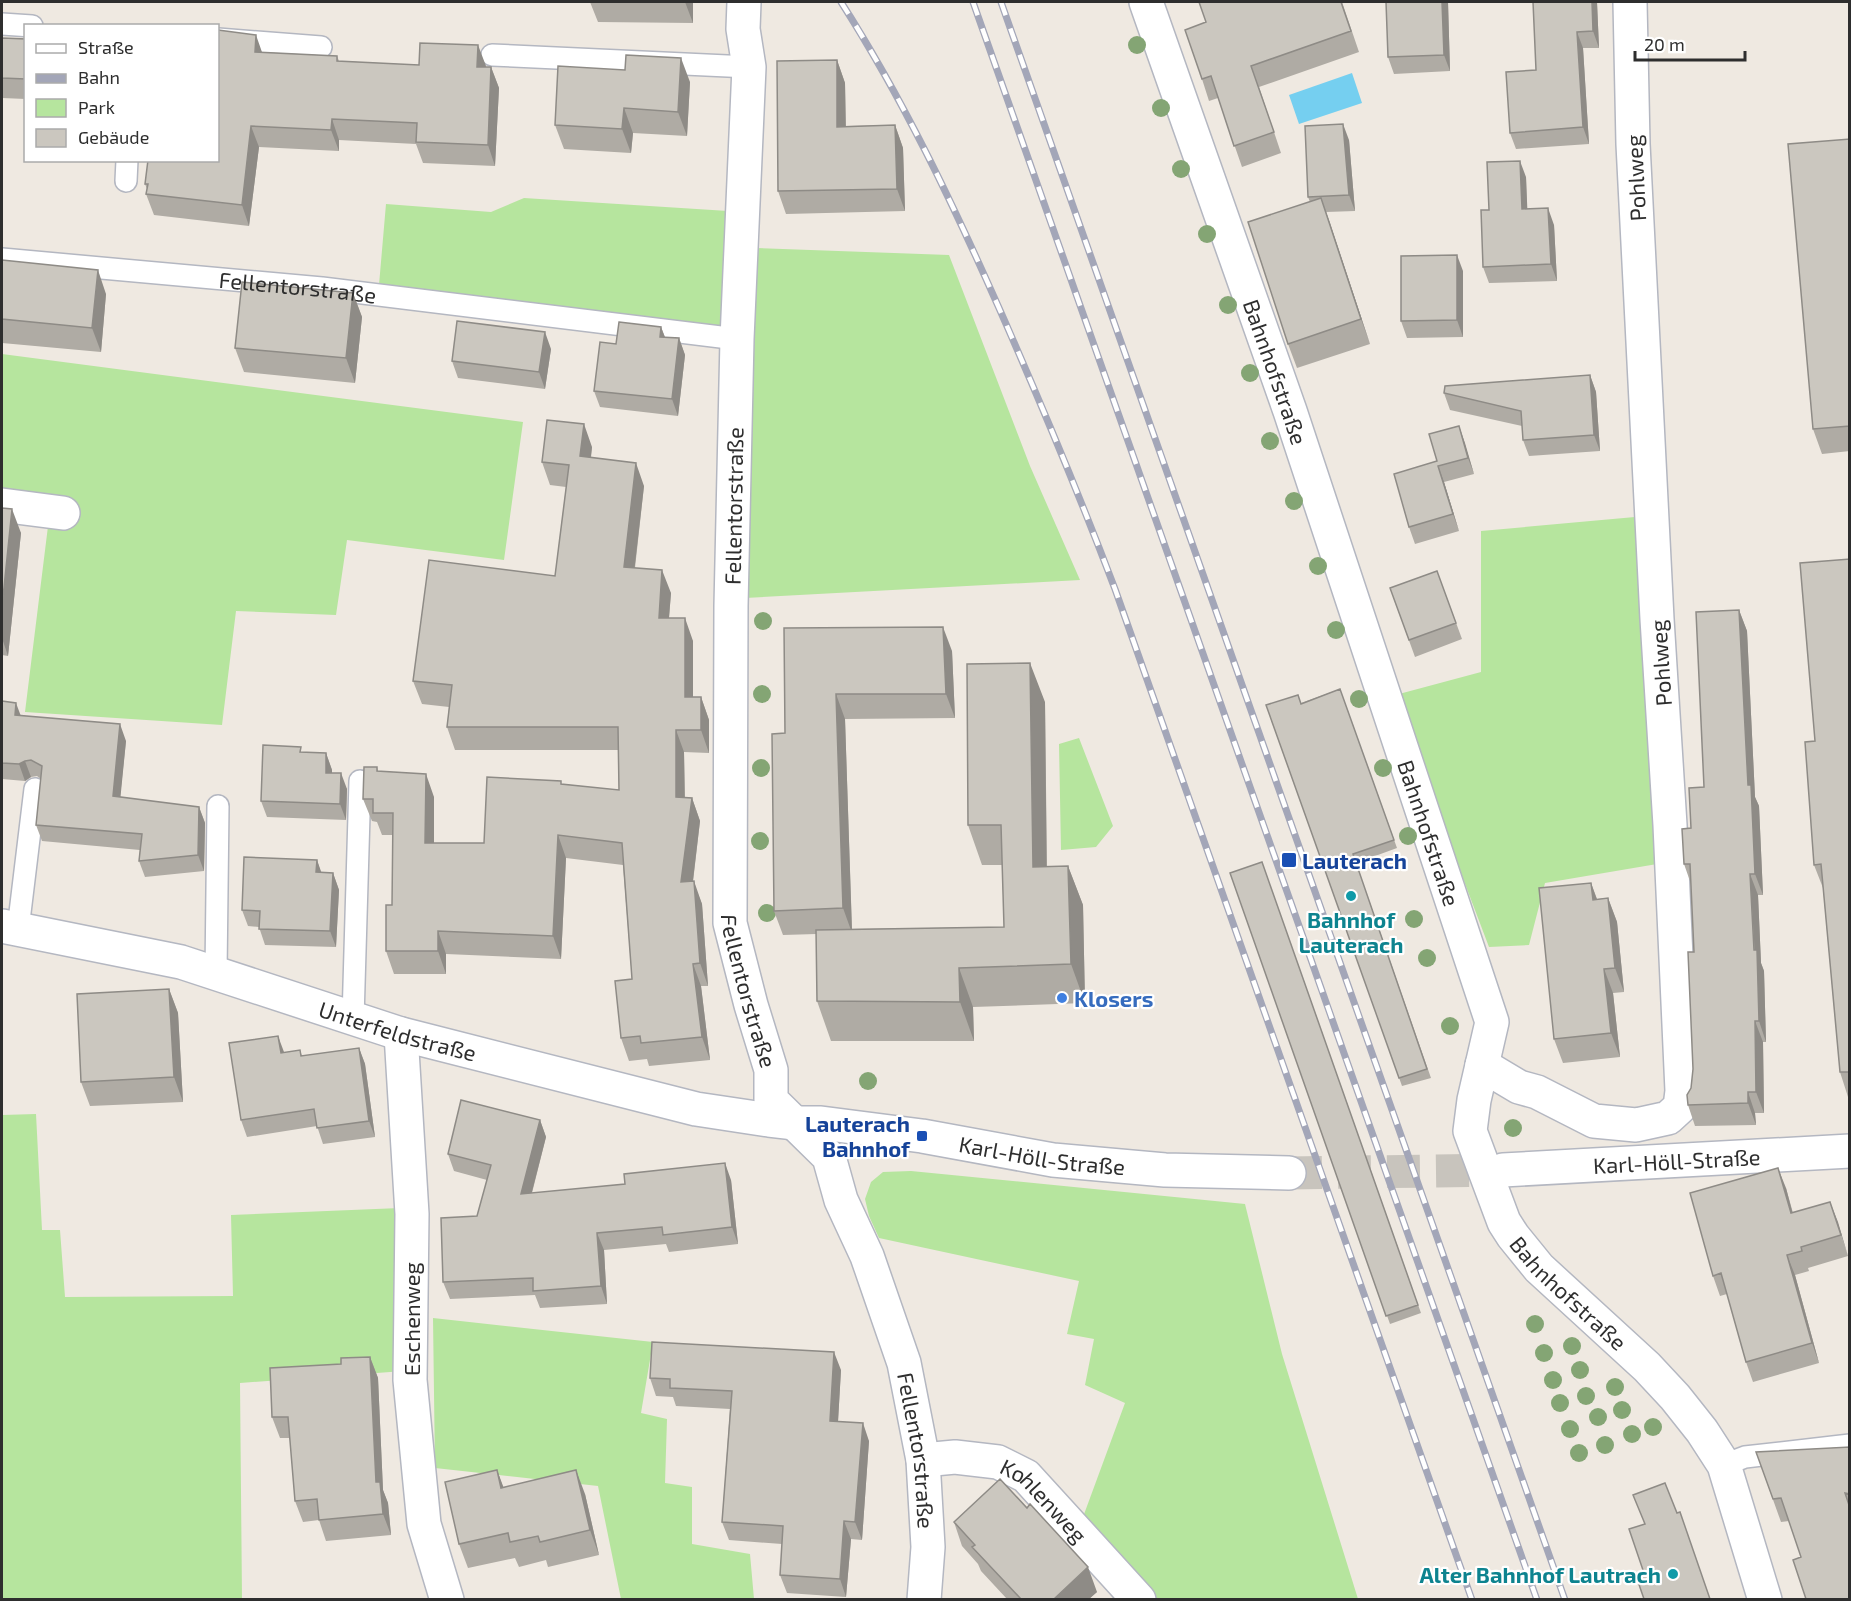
<svg xmlns="http://www.w3.org/2000/svg" width="1851" height="1601" font-family="'Exo 2',sans-serif">
<rect width="100%" height="100%" fill="#efe9e1"/>
<!-- green -->
<path fill="#b6e59e" d="M524,198l204,13 -8,117 -341,-43 7,-81 105,8z
M757,248l192,7 81,211 50,114 -335,18z
M2,354l521,68 -19,138 -157,-20 -11,75 -100,-4 -14,114 -197,-13 26,-210 -49,-7z
M1646,516l17,347 -118,20 -16,62 -40,2 -33,-87 -57,-166 82,-22v-141z
M1079,738l34,88 -17,21 -35,3 -2,-106z
M36,1114l6,116h18l5,67 168,-1 -2,-81 169,-7 4,163 -164,12 2,216h-240v-484z
M911,1171l334,33 37,150 76,245h-201l-74,-82 42,-114 -40,-18 9,-46 -27,-5 12,-53 -200,-43 -10,-22 -4,-17 6,-17 12,-10z
M433,1318l220,24 -12,71 26,6 -2,64 27,4v57l58,10 4,45h-133l-23,-113 -163,-18z"/>
<!-- water -->
<path fill="#75cff0" d="M1352,73l10,30 -63,21 -10,-29z"/>
<g fill="none" stroke-linecap="round" stroke-linejoin="round">
<!-- street-tunnel -->
<path stroke="#c8c4bd" stroke-width="33" stroke-dasharray="33 16" stroke-linecap="butt" d="M1289,1173l214,-3"/>
<defs>
<g id="lane">
<path d="M2,24l30,2"/>
<path d="M218,39l103,8"/>
<path d="M492,55l257,12"/>
<path d="M126,181l1,-21"/>
<path id="s1" d="M2,259l320,29 415,51"/>
<path d="M18,929l17,-140"/>
<path d="M216,973l2,-167"/>
<path d="M353,1019l7,-238"/>
<path d="M1724,1465l21,-8 105,-12"/>
</g>
<g id="street">
<path id="s2" d="M744,2l-1,27 6,38 -12,272 -6,267 -1,317 21,82 20,65v30l58,57 12,43 26,56 37,107 19,97 5,87 -4,53"/>
<path id="s3" d="M1146,2l144,409 202,611 -18,78 -4,31 34,91 9,14 26,32 108,99 28,30 27,34 22,34 41,135"/>
<path d="M2,505l61,8"/>
<path id="s4" d="M2,926l179,36 220,72 295,75 73,11 26,3h26l101,13 131,24 112,10 124,3"/>
<path d="M401,1034l11,180 -2,166 14,144 23,76"/>
<path d="M1482,1065l37,22 18,5 57,29 42,4 32,-7 12,-11 2,-16 -12,-266 -13,-206 -24,-475 -3,-142"/>
<path id="s5" d="M1503,1170l347,-19"/>
<path id="s6" d="M923,1460l32,-3 43,5 28,14 113,124"/>
</g>
</defs>
<!-- lane casing -->
<use href="#lane" stroke="#b4b7c1" stroke-width="24"/>
<!-- street casing -->
<use href="#street" stroke="#b4b7c1" stroke-width="36"/>
<!-- lane -->
<use href="#lane" stroke="#fff" stroke-width="21"/>
<!-- street -->
<use href="#street" stroke="#fff" stroke-width="33"/>
<defs>
<path id="rail" d="M841,2c62,97 111,200 158,306 41,93 80,186 116,281l357,1011
M973,2l564,1598
M1001,2l564,1598"/>
</defs>
<!-- rail casing -->
<use href="#rail" stroke="#a3a6b8" stroke-width="7"/>
<!-- rail -->
<use href="#rail" stroke="#fff" stroke-width="4.5" stroke-dasharray="14" stroke-linecap="butt"/>
</g>
<!-- trees -->
<g fill="#84a574">
<circle cx="1137" cy="45" r="9"/>
<circle cx="1161" cy="108" r="9"/>
<circle cx="1181" cy="169" r="9"/>
<circle cx="1207" cy="234" r="9"/>
<circle cx="1228" cy="305" r="9"/>
<circle cx="1250" cy="373" r="9"/>
<circle cx="1270" cy="441" r="9"/>
<circle cx="1294" cy="501" r="9"/>
<circle cx="1318" cy="566" r="9"/>
<circle cx="763" cy="621" r="9"/>
<circle cx="1336" cy="630" r="9"/>
<circle cx="762" cy="694" r="9"/>
<circle cx="1359" cy="699" r="9"/>
<circle cx="761" cy="768" r="9"/>
<circle cx="1383" cy="768" r="9"/>
<circle cx="1408" cy="836" r="9"/>
<circle cx="760" cy="841" r="9"/>
<circle cx="767" cy="913" r="9"/>
<circle cx="1414" cy="919" r="9"/>
<circle cx="1427" cy="958" r="9"/>
<circle cx="1450" cy="1026" r="9"/>
<circle cx="868" cy="1081" r="9"/>
<circle cx="1513" cy="1128" r="9"/>
<circle cx="1535" cy="1324" r="9"/>
<circle cx="1572" cy="1346" r="9"/>
<circle cx="1544" cy="1353" r="9"/>
<circle cx="1580" cy="1370" r="9"/>
<circle cx="1553" cy="1380" r="9"/>
<circle cx="1615" cy="1387" r="9"/>
<circle cx="1586" cy="1396" r="9"/>
<circle cx="1560" cy="1403" r="9"/>
<circle cx="1622" cy="1410" r="9"/>
<circle cx="1598" cy="1417" r="9"/>
<circle cx="1653" cy="1427" r="9"/>
<circle cx="1570" cy="1429" r="9"/>
<circle cx="1632" cy="1434" r="9"/>
<circle cx="1605" cy="1445" r="9"/>
<circle cx="1579" cy="1453" r="9"/>
</g>
<!-- wall -->
<path fill="#afaba4" d="M590,2h103v21l-95,-1z
M1342,2l17,50 -100,35 22,66 -39,14 -24,-69 -9,3 -7,-22z
M1386,2h62l2,69 -56,3 -6,-17z
M1597,2l2,46h-16l6,96 -73,5 -6,-16 26,-63z
M2,38l24,1v60l-24,-1z
M262,52l75,4 2,5 80,4 67,1 -1,1h6l8,21 -4,78 -72,-3 -7,-19 -77,-4v11l-80,-4 -10,79 -95,-11 -8,-21 1,-5 -2,-5 73,-24z
M837,60l8,23 1,43 49,-1 8,23 2,63 -119,3 -8,-23z
M690,82l-3,54 -54,-3 -2,20 -67,-4 -9,-24z
M1850,139v312l-28,3 -9,-25z
M1349,140l6,71 -29,1 44,132 -73,24 -9,-24 22,-142 -2,-5z
M1526,177l1,32 27,16 3,56 -68,2 -6,-16 6,-57z
M2,260l104,34 -5,58 -99,-9z
M1463,271v66l-56,1 -6,-17z
M353,293l9,24 -7,66 -111,-11 -9,-24z
M661,327l4,10 14,1 6,17 -7,61 -78,-9 -6,-16 22,-47z
M551,349l-6,40 -87,-11 -6,-17z
M1590,375l6,17 4,59 -71,5 -6,-16 -1,-14 -72,-16 -6,-17z
M1459,426l15,48 -30,8 15,49 -44,13 -6,-17 28,-66z
M592,447l-1,11 53,28 -9,82 36,25 -2,25 24,23v56h8l8,23v33l-25,-1 1,45 7,1 8,23 -7,61 9,22 6,82h-7l9,74 -61,6 -2,-7 -18,2 -8,-23 11,-59 -9,-114 -57,-7 -5,101 -115,-5v20h-52l-8,-23 6,-46v-70h-10l-5,-13 -5,-1 -9,-22 14,-32 1,4 56,26v46h50l78,-59 57,6 -1,-40h-163l-8,-23 2,-20 -27,-3 -9,-23 142,-105 11,-89 -16,-2 -8,-23z
M2,508l19,25 -13,123 -6,-1z
M1850,559v538h-2l-8,-25 -17,-184 -9,-23 1,-124z
M1437,571l25,68 -47,18 -25,-69z
M1739,610l8,21 8,166 4,9 4,89h-5l3,68 3,8 2,71h-3l1,71h-9l1,12 -61,1 -7,-21 3,-17 2,-19 1,-117 -3,-68 -7,-20 7,-36 13,-41z
M784,628l168,23 3,67 -110,1 7,210 152,-2 -2,-62h-20l-14,-40 77,-123 2,165 21,-1 15,39 2,98 -112,4 1,34h-143l-14,-40 -1,-67 -33,1 -9,-24 11,-178z
M1340,689l57,159 -41,15 75,215 -29,8 -136,-381 35,-2z
M2,701l18,14 106,26 -6,56 79,10 6,16 -1,48 -59,6 -6,-16 1,-11 -98,-9 -6,-16 5,-46 -4,-3 -6,1 -6,4 -23,-2z
M303,752l23,1 6,17v3l15,16 -1,31 -79,-3 -6,-16z
M317,860l4,13h12l6,17 -3,57 -71,-2 -6,-18 -11,-1 -6,-16z
M1262,862l159,451 -31,11 -160,-451z
M1591,883l6,16 11,-1 9,24 7,70 -11,1 7,64 -57,6 -9,-24z
M169,989l9,24 5,89 -93,4 -9,-24z
M359,1048l6,16 10,73 -52,7 -6,-18 -70,11 -6,-17 43,-67 16,-3 2,6z
M540,1120l6,17 -14,56 199,-13 7,64 -69,8 -3,-8 -62,6 3,54 -67,4 -5,-13 -85,4 -7,-17 34,-66 10,-36 -33,-9 -6,-17z
M1786,1188l7,25 37,-11 18,54 -40,12 1,3 -14,4 24,88 -66,19 -7,-20 -19,-68 -7,2 -7,-20z
M370,1357l8,21 5,112 5,13 3,32 -65,6 -7,-21 -16,2 -8,-21 -5,-63h-10l-8,-21 69,-53z
M841,1370l-3,51 31,20 -7,99 -11,-1 -5,58 -59,-4 -7,-18 2,-31 -53,-4 -7,-18 8,-113 -54,-3 -3,-9 -17,-1 -6,-18z
M1850,1447v152l-61,-78 -8,1 -25,-70z
M497,1470l6,17 82,7 14,61 -51,12 -2,-7 -27,7 -4,-9 -47,10 -9,-24z
M954,1522l143,70 -8,7h-82l-26,-28 -3,-7 -16,-18z"/>
<!-- shaded-wall -->
<path fill="#8e8b86" d="M685,2h8v21z
M1442,2h6l2,69 -6,-16z
M1592,2h5l2,46 -6,-17z
M1577,32l6,16 6,96 -6,-17z
M256,35l7,20 -8,-3z
M478,45l8,21 -2,21 -7,-20z
M681,58l9,24 -3,54 -9,-24z
M837,60l8,23 1,66 -9,-22z
M491,67l8,21 -4,78 -7,-21z
M624,108l9,25 -2,20 -9,-24z
M332,119l7,21v11l-8,-21z
M1343,124l6,16 6,71 -6,-16z
M895,125l8,23 2,63 -8,-22z
M251,126l8,21 -10,79 -7,-21z
M1520,161l6,16 2,48 -6,-16z
M1321,198l9,25 40,121 -9,-25z
M1548,208l6,17 3,56 -6,-17z
M1457,255l6,16v66l-6,-17z
M98,270l8,24 -5,58 -9,-24z
M353,293l9,24 -7,66 -9,-25z
M661,327l6,16 -7,-6z
M545,332l6,17 -6,40 -6,-17z
M679,338l6,17 -7,61 -6,-17z
M1590,375l6,17 4,59 -6,-16z
M584,424l8,23 -4,32 -8,-23z
M1459,426l6,17 9,31 -6,-16z
M636,463l8,23 -12,104 -8,-23z
M1438,466l6,16 15,49 -6,-17z
M12,509l9,24 -13,123 -6,-18v-31z
M662,570l9,23 -4,48 -8,-23z
M1739,610l8,21 8,166 4,9 4,89 -8,-21 -7,-89z
M685,618l8,23v79l-8,-23z
M943,627l9,24 3,67 -9,-24z
M1030,663l15,39 2,204 -14,-39z
M836,694l9,25 7,214 -9,-25z
M701,697l8,23v33l-8,-23z
M16,703l6,16 -7,-4z
M120,724l6,17 -7,71 -6,-16z
M676,730l8,22 1,67 -9,-22z
M326,753l6,17v19l-6,-16z
M25,761l6,16 -6,4 -6,-17z
M341,773l6,16 -1,31 -6,-16z
M426,774l8,23v69l-9,-23z
M692,798l8,23 -10,84 -9,-23z
M199,807l6,16 -1,48 -6,-16z
M558,835l8,23 -5,101 -8,-23z
M317,860l6,17 -7,-5z
M1068,866l15,39 2,98 -14,-39z
M333,873l6,17 -3,57 -6,-16z
M1750,874l8,21 3,68 3,8 2,71 -7,-21z
M694,881l8,23 6,82 -8,-23z
M1591,883l9,25 -7,-8z
M1608,898l9,24 7,70 -9,-24z
M438,931l8,23v20l-8,-23z
M693,964l8,22 9,74 -8,-23z
M959,968l14,39 1,34 -14,-39z
M1604,969l9,24 7,64 -9,-24z
M169,989l9,24 5,89 -9,-25z
M1755,1021l8,21 1,71 -8,-21z
M278,1036l6,16 -3,1z
M359,1048l6,16 10,73 -6,-16z
M1748,1092l7,21 1,12 -8,-22z
M540,1120l6,17 -19,74 -6,-17z
M725,1163l6,17 7,64 -6,-17z
M1778,1168l8,20 12,46 -7,-21z
M1830,1202l8,20 10,34z
M597,1233l7,17 3,54 -6,-18z
M1787,1255l8,20 24,88 -7,-20z
M834,1352l7,18 -4,69 -7,-18z
M370,1357l8,21 5,112 5,13 3,32 -8,-21 -7,-32z
M863,1423l6,18 -7,99 -7,-18z
M497,1470l9,24 -5,-6z
M576,1470l9,24 14,61 -9,-25z
M844,1521l7,18 -5,58 -6,-18z
M1088,1567l9,25 -8,7h-35z"/>
<!-- building -->
<path fill="#cbc7bf" stroke="#8e8b86" stroke-width="1.5" d="M1199,2h142l10,29 -100,35 23,66 -40,14 -23,-70 -9,3 -17,-49 21,-8z
M1386,2h56l2,53 -56,2z
M1533,2h59l1,29 -16,1 6,95 -73,6 -4,-61 30,-2z
M218,30l38,5 -1,17 82,4v5l82,4 1,-22 58,2 -1,22h14l-3,78 -72,-3 1,-19 -85,-4 -1,11 -80,-4 -9,79 -96,-11 2,-10h-3l3,-24h70z
M2,38l24,1v40l-24,-1z
M626,55l55,3 -3,54 -54,-4 -2,21 -67,-4 3,-59 67,4z
M837,60v67l58,-2 2,64 -119,2 -1,-130z
M1343,124l6,71 -41,2 -3,-71z
M1850,139v287l-37,3 -25,-285z
M1520,161l2,48 26,-1 3,56 -68,3 -2,-57h8l-2,-48z
M1321,198l40,121 -73,25 -40,-122z
M1457,255v65l-56,1v-65z
M2,260l96,10 -6,58 -90,-9z
M242,282l111,11 -7,65 -111,-10z
M457,321l88,11 -6,40 -87,-11z
M619,322l42,5 -1,10 19,1 -7,61 -78,-8 6,-49 16,2z
M1590,375l4,60 -71,5 -2,-29 -77,-18 1,-7z
M547,420l37,4 -4,32 56,7 -12,104 38,3 -3,48h26v79h16v33h-25v67l16,1 -11,84 13,-1 6,82 -7,1 9,73 -61,6 -1,-7 -19,2 -6,-57 17,-2 -10,-136 -64,-8 -5,101 -115,-5v20h-52v-46h6l1,-92h-20v-14h-10l1,-32h13v4l49,3 -1,69h59l3,-66 74,4v3l58,6 -1,-63h-171l5,-42 -39,-4 16,-121 126,16 14,-111 -27,-3z
M1459,426l9,32 -30,8 15,48 -44,13 -15,-53 43,-13 -8,-27z
M2,508l10,1 -10,98z
M1850,559v513h-10l-19,-208 -7,1 -9,-123 10,-1 -15,-178z
M1437,571l19,52 -47,17 -19,-52z
M1739,610l9,175h3l4,89h-5l4,76h3l2,71h-4l1,71h-8v11l-60,2 -1,-10 4,-7 2,-19 -5,-117h6l-4,-88h-6l-2,-35 9,-1 -2,-40 15,-1 -8,-175z
M943,627l3,67h-110l7,214 -69,3 -2,-177 13,-1 -1,-105z
M1030,663l3,204 35,-1 3,98 -112,4 1,34 -143,-1 -1,-71 188,-3 -3,-102h-33l-1,-161z
M1340,689l54,151 -41,14 74,215 -28,9 -133,-373 32,-10 3,9z
M2,701l14,2 -1,12 105,9 -7,72 86,11 -1,48 -59,6 3,-27 -106,-9 6,-59 -11,-6 -6,1 -6,3 -17,-1z
M263,745l38,2 -1,5 26,1v20h15l-1,31 -79,-3z
M244,857l73,3 -1,12 17,1 -3,58 -71,-2 1,-18 -18,-1z
M1262,862l156,443 -32,11 -156,-443z
M1591,883l2,17 15,-2 7,70 -11,1 7,64 -57,6 -15,-151z
M169,989l5,88 -93,5 -4,-88z
M278,1036l3,17 19,-3 1,6 58,-8 10,73 -52,7 -3,-19 -73,11 -12,-77z
M461,1100l79,20 -19,74 104,-10 -1,-10 101,-11 7,64 -69,8 -1,-8 -65,6 4,53 -68,5v-13l-90,4 -2,-64 36,-2 14,-51 -43,-11z
M1778,1168l13,45 39,-11 11,33 -40,12 1,4 -15,4 25,88 -66,19 -25,-89 -8,3 -23,-83z
M652,1342l182,10 -4,69 33,2 -8,99 -11,-1 -4,58 -60,-4 3,-49 -61,-4 10,-131 -62,-3v-9l-20,-1z
M370,1357l6,125h4l3,32 -64,6 -2,-21 -22,2 -7,-84h-16l-2,-49 71,-4v-6z
M1850,1447v47l-5,-1 5,15v91h-44l-13,-39 8,-3 -20,-59 -8,1 -17,-47z
M497,1470l4,18 75,-18 14,60 -50,12 -2,-6 -28,6 -2,-9 -49,11 -14,-62z
M1000,1479l27,29 3,-4 58,63 -34,32h-33l-49,-52 3,-2 -21,-23z
M1665,1483l12,30 3,-1 30,87h-66l-8,-23 8,-3 -15,-44 16,-5 -12,-29z"/>
<!-- markers -->
<g fill="#1a4fb4" stroke="#fff" stroke-width="2">
<rect x="1281" y="852" width="16" height="16" rx="3"/>
<rect x="916" y="1130" width="12" height="12" rx="3"/>
</g>
<g fill="#0f9aa8" stroke="#fff" stroke-width="2">
<circle cx="1351" cy="896" r="6"/>
<circle cx="1673" cy="1574" r="6"/>
</g>
<circle fill="#3f7fe0" stroke="#fff" stroke-width="2" cx="1062" cy="998" r="6"/>
<g text-anchor="middle" dominant-baseline="central" stroke-width="4.5" stroke-linejoin="round" paint-order="stroke">
<!-- street labels -->
<g font-size="22" fill="#2e2e2e" stroke="#fff">
<text transform="translate(1635 178) rotate(-93)">Pohlweg</text>
<text stroke="none"><textPath href="#s1" startOffset="297">Fellentorstraße</textPath></text>
<text stroke="none"><textPath href="#s3" startOffset="392">Bahnhofstraße</textPath></text>
<text transform="translate(733 506) rotate(-89)">Fellentorstraße</text>
<text transform="translate(1660 663) rotate(-94)">Pohlweg</text>
<text stroke="none"><textPath href="#s3" startOffset="878">Bahnhofstraße</textPath></text>
<text stroke="none"><textPath href="#s2" startOffset="992">Fellentorstraße</textPath></text>
<text stroke="none"><textPath href="#s4" startOffset="410">Unterfeldstraße</textPath></text>
<text stroke="none"><textPath href="#s4" startOffset="1068">Karl-Höll-Straße</textPath></text>
<text stroke="none"><textPath href="#s5" startOffset="174">Karl-Höll-Straße</textPath></text>
<text stroke="none"><textPath href="#s3" startOffset="1382">Bahnhofstraße</textPath></text>
<text transform="translate(411 1319) rotate(-90)">Eschenweg</text>
<text stroke="none"><textPath href="#s2" startOffset="1494">Fellentorstraße</textPath></text>
<text stroke="none"><textPath href="#s6" startOffset="136">Kohlenweg</textPath></text>
</g>
<!-- transit labels -->
<g font-size="22" font-weight="bold" fill="#164399" stroke="#fff" text-anchor="start">
<text x="1302" y="860">Lauterach</text>
<text x="910" y="1123" text-anchor="end">Lauterach<tspan x="910" dy="25">Bahnhof</tspan></text>
</g>
<!-- culture labels -->
<g font-size="22" font-weight="bold" fill="#0d838f" stroke="#fff">
<text x="1351" y="919">Bahnhof<tspan x="1351" dy="25">Lauterach</tspan></text>
<text x="1661" y="1574" text-anchor="end">Alter Bahnhof Lautrach</text>
</g>
<!-- shop labels -->
<g font-size="22" font-weight="bold" fill="#366cbe" stroke="#fff" text-anchor="start">
<text x="1074" y="998">Klosers</text>
</g>
</g>
<!-- border -->
<rect width="1851" height="1601" fill="none" stroke="#2e2e2e" stroke-width="6"/>
<!-- legend -->
<rect x="24" y="24" width="195" height="138" fill="#ffffff" stroke="#ababab" stroke-width="1.5"/>
<rect x="36" y="44" width="30" height="9" fill="#ffffff" stroke="#ababab" stroke-width="1.5"/>
<text x="78" y="54" font-size="18" fill="#2e2e2e">Straße</text>
<rect x="36" y="74" width="30" height="9" fill="#a3a6b8" stroke="#ababab" stroke-width="1.5"/>
<text x="78" y="84" font-size="18" fill="#2e2e2e">Bahn</text>
<rect x="36" y="99" width="30" height="18" fill="#b6e59e" stroke="#ababab" stroke-width="1.5"/>
<text x="78" y="114" font-size="18" fill="#2e2e2e">Park</text>
<rect x="36" y="129" width="30" height="18" fill="#cbc7bf" stroke="#ababab" stroke-width="1.5"/>
<text x="78" y="144" font-size="18" fill="#2e2e2e">Gebäude</text>
<!-- scale -->
<path d="M1635 51v9h110v-9" fill="none" stroke="#2e2e2e" stroke-width="3"/>
<text x="1644" y="51" font-size="18" fill="#2e2e2e" stroke="#ffffff" stroke-width="4.5" paint-order="stroke">20 m</text>
</svg>
